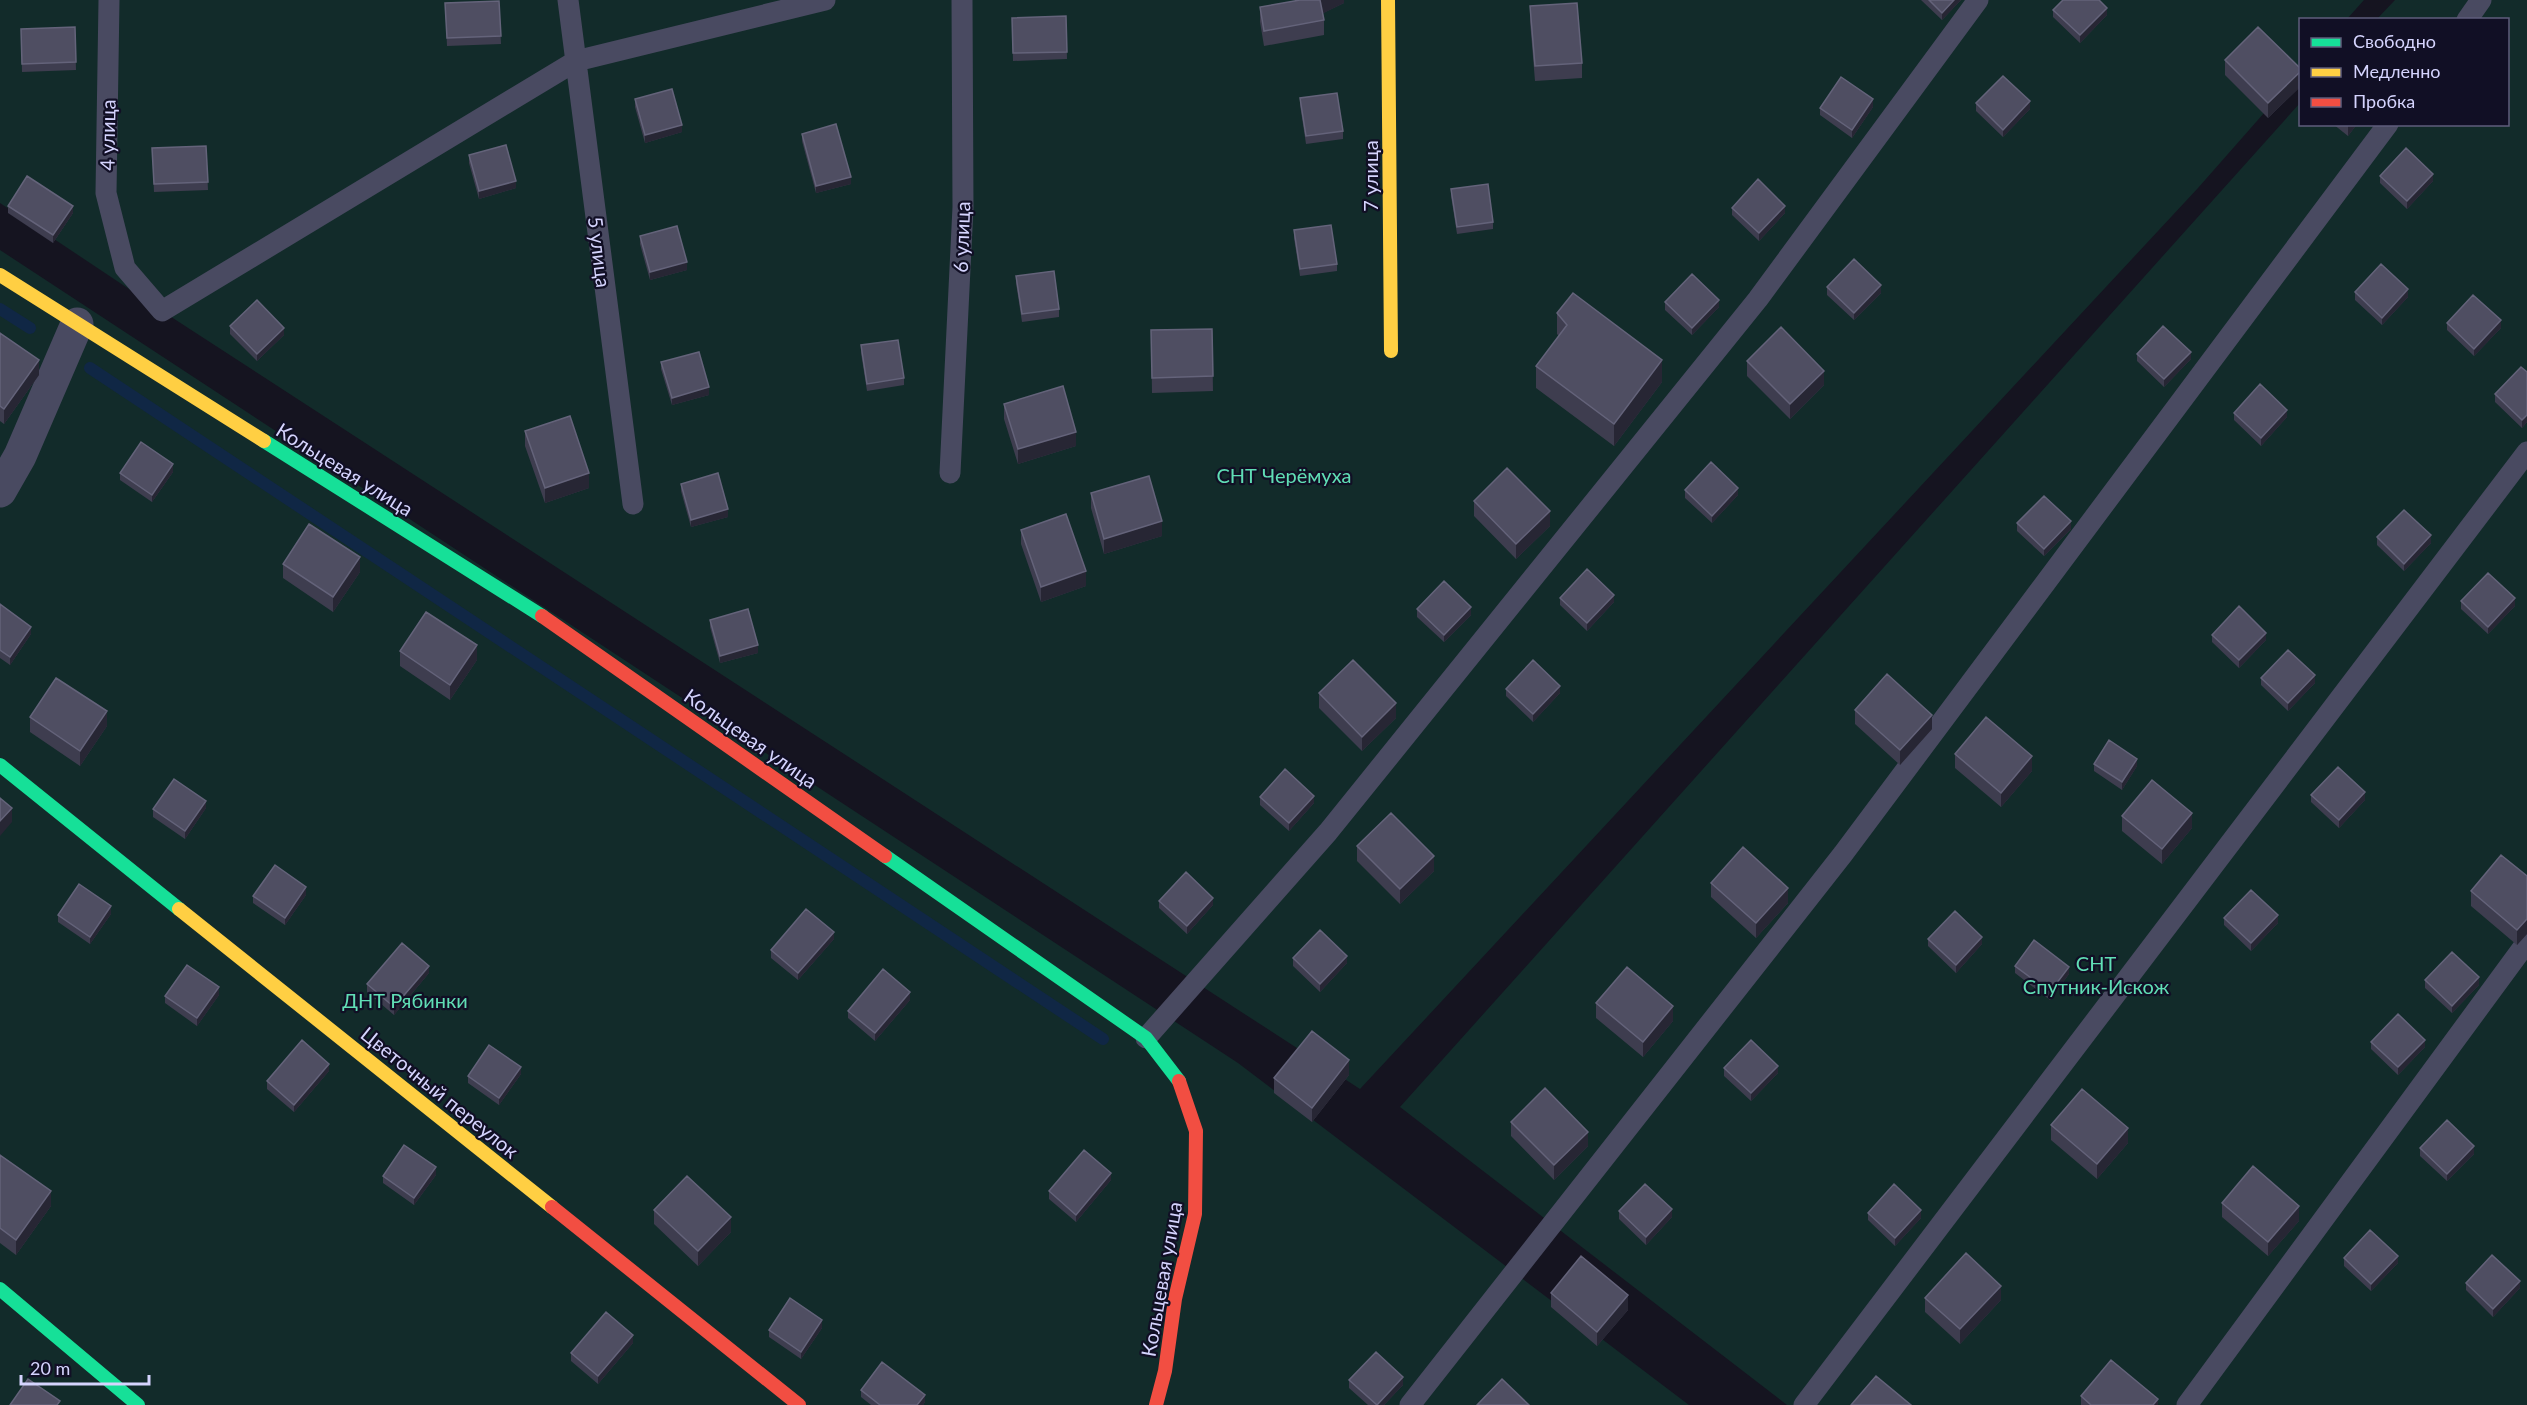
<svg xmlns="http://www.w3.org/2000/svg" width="2527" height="1405" font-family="Lato,sans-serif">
<rect width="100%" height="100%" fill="#151420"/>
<!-- green -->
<path fill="#122b2a" d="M0,0h2364l-17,19 -47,1v52l-102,116 -838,901 -1198,-778 -162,-108z
M2395,0h132v1405h-740l-387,-298 900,-1004v21h208v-104l-131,-1z
M0,250l1238,813 451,342h-1689z"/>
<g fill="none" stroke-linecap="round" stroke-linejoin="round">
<!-- stream -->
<path stroke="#102745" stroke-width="12" d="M0,309l30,19
M90,368l1013,671"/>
<!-- lane -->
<path stroke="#494a61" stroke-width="21" d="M109,0l-3,193 19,75 37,43 414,-250 249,-61
M568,0l65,504
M2467,20l14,-20
M950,473l13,-266 -1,-207
M1146,1038l182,-206 430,-533 220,-299
M1410,1405l433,-551 545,-730
M1804,1405l723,-953
M2187,1405l340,-463"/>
<!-- street -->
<path stroke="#494a61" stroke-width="33" d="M0,491l20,-35 57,-132"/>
<!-- fast -->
<path stroke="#16e098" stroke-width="14" d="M264,441l278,175
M0,765l179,144
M885,856l261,182 33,43
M0,1289l138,116"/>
<!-- slow -->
<path stroke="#ffcf43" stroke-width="14" d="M1388,0l3,351
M0,275l264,166
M179,909l373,298"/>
<!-- jam -->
<path stroke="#f24e42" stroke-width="14" d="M542,616l343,240
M552,1207l247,198
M1156,1405l9,-34 10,-72 20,-85 1,-83 -17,-50"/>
</g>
<!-- wall -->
<path fill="#3e3d4f" d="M1344,0v3l-21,10 1,7v15l-60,11 -4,-24v-15z
M1921,0h40l-19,20z
M499,1l2,43 -54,2 -2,-43z
M1530,6l52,57v15l-47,3 -5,-60z
M2053,10l54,5 -27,28 -27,-26z
M1066,16l1,43 -54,2 -1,-43z
M75,27l1,43 -54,2 -1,-43z
M2225,60l76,9v17l-33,32 -43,-43z
M1300,98l43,33v8l-37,5 -6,-39z
M635,99l47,33 -37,11 -10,-36z
M1976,103l54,6 -27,28 -27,-26z
M1873,107l-21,31 -32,-23v-7z
M2333,124h24l-9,12z
M802,134l49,50 -35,9 -14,-52z
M206,146l2,44 -54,2 -2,-44z
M469,155l47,33 -37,11 -10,-36z
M2380,176l53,5 -26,28 -27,-26z
M1451,189l42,33v7l-36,5 -6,-38z
M8,206l65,7 -20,30 -45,-30z
M1732,208l53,5 -26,28 -27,-26z
M1294,230l43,34v7l-37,5 -6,-38z
M640,236l47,34 -37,10 -10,-36z
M1016,276l43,33v8l-37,5 -6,-39z
M1827,287l54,6 -27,27 -27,-25z
M2355,292l53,5 -26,28 -27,-25z
M1665,302l54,5 -27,28 -27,-25z
M1557,313l105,69 -48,64 -78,-58v-22l23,-30 -2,-2z
M2447,323l54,5 -27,28 -27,-26z
M230,326l54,9 -27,26 -27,-27z
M1212,329l1,62 -61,2 -1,-63z
M0,333l39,42 -35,49 -4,-3z
M861,345l43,33v7l-37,6 -6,-38z
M2137,354l54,5 -27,28 -27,-26z
M1747,361l77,24 -34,34 -43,-43z
M661,362l48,33 -37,10 -11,-36z
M2527,372v50l-5,6 -27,-26v-8z
M1004,404l72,42 -58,18 -14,-45z
M2234,413l53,4 -26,29 -27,-26z
M525,431l64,57 -44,15 -20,-57z
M173,472l-21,30 -32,-22v-7z
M681,484l47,33 -37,10 -10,-36z
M1685,490l53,5 -26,28 -27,-25z
M1091,493l71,43 -58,18 -13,-46z
M1474,501l76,25 -34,33 -42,-43z
M2017,523l54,6 -27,27 -27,-25z
M1021,530l65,56 -45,16 -20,-58z
M2377,537l54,6 -27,28 -27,-26z
M283,564l77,8 -27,40 -50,-34z
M1560,598l54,4 -27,29 -27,-26z
M2461,601l54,5 -27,28 -27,-25z
M0,604l31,30 -21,31 -10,-7z
M1417,609l54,6 -27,27 -27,-25z
M710,620l48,33 -38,10 -10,-36z
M2212,635l54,5 -27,28 -27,-26z
M400,651l77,9 -27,40 -50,-34z
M2261,678l54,5 -27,28 -27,-26z
M1506,689l54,4 -27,29 -27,-26z
M1319,693l77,25 -34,33 -43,-43z
M1855,710l77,19 -32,36 -45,-41z
M30,717l77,9 -27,40 -50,-34z
M1955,754l77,17 -31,36 -46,-39z
M2094,764l43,2 -15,24 -28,-19z
M2311,795l54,5 -26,28 -28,-26z
M1260,797l54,6 -25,28 -29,-26z
M206,808l-21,31 -32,-22v-8z
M2122,816l70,12 -30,36 -40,-33z
M1357,846l77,25 -34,33 -43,-43z
M2527,876v58l-10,11 -46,-39v-15z
M1711,883l77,20 -32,35 -45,-41z
M306,895l-21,30 -32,-22v-7z
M1159,901l54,4 -26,29 -28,-26z
M111,914l-21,30 -32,-22v-7z
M2224,918l54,5 -27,28 -27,-26z
M834,939l-36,41 -27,-22v-8z
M1928,939l54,5 -26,29 -28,-27z
M1293,958l54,5 -27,29 -27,-26z
M2015,966l54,8 -19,26 -35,-27z
M429,973l-35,42 -27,-23v-8z
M2425,980l54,5 -27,28 -27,-25z
M219,995l-22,31 -32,-23v-7z
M910,1000l-35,41 -27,-23v-7z
M1596,1003l77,18 -30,36 -47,-39z
M2371,1042l54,5 -27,28 -27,-26z
M1724,1068l54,5 -27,28 -27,-25z
M329,1071l-35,41 -27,-23v-8z
M521,1074l-22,31 -31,-22v-7z
M1349,1075l-37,47 -38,-29v-15z
M1511,1122l77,24 -34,34 -43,-44z
M2051,1125l77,18 -31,36 -46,-39z
M2420,1148l54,6 -27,27 -27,-25z
M0,1155l51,51 -35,49 -16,-12z
M436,1175l-22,30 -31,-22v-7z
M1111,1180l-35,42 -27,-23v-8z
M2222,1203l77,18 -31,35 -46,-39z
M654,1210l77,22 -33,34 -44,-42z
M1619,1211l53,6 -26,28 -27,-26z
M1868,1213l53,5 -26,28 -27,-26z
M2344,1258l54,5 -27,28 -27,-25z
M2466,1283l54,5 -27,29 -27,-27z
M1551,1293l77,17 -31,36 -46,-39z
M1925,1298l76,2 -41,44 -35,-32z
M822,1328l-21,31 -32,-22v-7z
M633,1343l-35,41 -27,-23v-8z
M1349,1380l54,5 -19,20h-16l-19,-17z
M861,1390l64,12 -2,3h-52l-10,-8z
M2081,1396l77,9h-77z"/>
<!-- shaded-wall -->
<path fill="#272634" d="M1320,0h24v3l-24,12z
M1954,0h7l-19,20v-7z
M2107,8v7l-27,28v-8z
M2301,71v15l-33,32v-15z
M1873,99v8l-21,31v-8z
M2030,101v8l-27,28v-7z
M2348,124h9l-9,12z
M682,125v7l-37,11v-8z
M2433,174v7l-26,28v-8z
M851,177v7l-35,9v-7z
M516,181v7l-37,11v-8z
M73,206v7l-20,30v-8z
M1785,206v7l-26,28v-8z
M687,262v8l-37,10v-8z
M1881,285v8l-27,27v-7z
M2408,289v8l-26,28v-7z
M1719,300v7l-27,28v-7z
M2501,320v8l-27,28v-7z
M284,328v7l-27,26v-7z
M2191,352v7l-27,28v-8z
M39,360v15l-35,49v-15z
M1662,360v22l-48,64v-22z
M1824,371v14l-34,34v-15z
M709,387v8l-37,10v-7z
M2287,410v7l-26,29v-8z
M2527,415v7l-5,6v-8z
M1076,432v14l-58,18v-15z
M173,464v8l-21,30v-7z
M589,473v15l-44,15v-15z
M1738,488v7l-26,28v-7z
M728,509v8l-37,10v-7z
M1550,511v15l-34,33v-15z
M1162,521v15l-58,18v-15z
M2071,521v8l-27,27v-7z
M2431,535v8l-27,28v-7z
M360,557v15l-27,40v-15z
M1086,571v15l-45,16v-15z
M1614,595v7l-27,29v-8z
M2515,598v8l-27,28v-7z
M1471,607v8l-27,27v-7z
M31,627v7l-21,31v-8z
M2266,633v7l-27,28v-8z
M477,645v15l-27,40v-15z
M758,645v8l-38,10v-7z
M2315,675v8l-27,28v-8z
M1560,686v7l-27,29v-8z
M1396,703v15l-34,33v-14z
M107,711v15l-27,40v-15z
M1932,715v14l-32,36v-15z
M2032,756v15l-31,36v-14z
M2137,759v7l-15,24v-8z
M2365,792v8l-26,28v-8z
M1314,796v7l-25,28v-8z
M206,801v7l-21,31v-8z
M12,808v14l-12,14v-15z
M2192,813v15l-30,36v-15z
M1434,856v15l-34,33v-15z
M306,887v8l-21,30v-7z
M1788,888v15l-32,35v-15z
M1213,898v7l-26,29v-8z
M111,906v8l-21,30v-7z
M2278,915v8l-27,28v-8z
M2527,919v15l-10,11v-15z
M834,932v7l-36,41v-7z
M1982,937v7l-26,29v-8z
M1347,956v7l-27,29v-8z
M429,966v7l-35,42v-8z
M2069,967v7l-19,26v-8z
M2479,977v8l-27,28v-7z
M219,987v8l-22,31v-8z
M910,992v8l-35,41v-8z
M1673,1006v15l-30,36v-15z
M2425,1040v7l-27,28v-8z
M1349,1060v15l-37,47v-14z
M329,1064v7l-35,41v-7z
M1778,1066v7l-27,28v-8z
M521,1067v7l-22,31v-7z
M2128,1128v15l-31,36v-15z
M1588,1132v14l-34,34v-15z
M2474,1146v8l-27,27v-7z
M436,1167v8l-22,30v-7z
M1111,1173v7l-35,42v-7z
M51,1191v15l-35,49v-15z
M2299,1206v15l-31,35v-14z
M1672,1209v8l-26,28v-8z
M1921,1210v8l-26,28v-8z
M731,1217v15l-33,34v-15z
M2398,1256v7l-27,28v-7z
M2520,1281v7l-27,29v-8z
M2001,1286v14l-41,44v-15z
M1628,1295v15l-31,36v-14z
M822,1320v8l-21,31v-7z
M633,1335v8l-35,41v-8z
M1403,1377v8l-19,20h-7z
M925,1395v7l-2,3h-6z
M2158,1399v6h-5z"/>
<!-- building -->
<path fill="#4f4e62" stroke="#64637a" stroke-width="1.5" d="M1300,0h20l4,20 -60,11 -4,-24z
M1929,0h25l-12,13z
M2063,0h36l8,8 -27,27 -27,-25z
M499,1l2,35 -54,2 -2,-35z
M1577,3l5,60 -47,3 -5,-60z
M1066,16l1,36 -54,1 -1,-35z
M75,27l1,35 -54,2 -1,-35z
M2258,27l43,42v2l-33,32 -43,-43z
M2003,76l27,25 -27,29 -27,-27z
M1841,77l32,22 -21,31 -32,-22z
M672,89l10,36 -37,10 -10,-36z
M1337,93l6,38 -37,5 -6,-38z
M836,124l15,53 -35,9 -14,-52z
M506,145l10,36 -37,10 -10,-36z
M206,146l2,36 -54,2 -2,-36z
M2406,148l27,26 -26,27 -27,-25z
M27,176l46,30 -20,29 -45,-29z
M1758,179l27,27 -26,27 -27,-25z
M1488,184l5,38 -36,5 -6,-38z
M1331,225l6,39 -37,5 -6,-39z
M677,226l10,36 -37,10 -10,-36z
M1854,259l27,26 -27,28 -27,-26z
M2381,264l27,25 -26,29 -27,-26z
M1054,271l5,38 -37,5 -6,-38z
M1692,274l27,26 -27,28 -27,-26z
M1573,293l89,67 -48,64 -78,-58 31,-41 -10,-12z
M2473,295l28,25 -27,29 -27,-26z
M257,300l27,28 -27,26 -27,-28z
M2163,326l28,26 -27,27 -27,-25z
M1781,327l43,44 -34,33 -43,-43z
M1212,329l1,47 -61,2 -1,-48z
M0,333l39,27 -35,49 -4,-3z
M898,340l6,38 -37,6 -6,-39z
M699,352l10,35 -37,11 -11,-36z
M2521,367l6,5v43l-5,5 -27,-26z
M2260,384l27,26 -26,28 -27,-25z
M1063,386l13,46 -58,17 -14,-45z
M570,416l19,57 -44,15 -20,-57z
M141,442l32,22 -21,31 -32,-22z
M1711,462l27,26 -26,28 -27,-26z
M1507,468l43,43 -34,33 -42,-43z
M718,473l10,36 -37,11 -10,-36z
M1149,476l13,45 -58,18 -13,-46z
M2044,496l27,25 -27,28 -27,-26z
M2404,510l27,25 -27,29 -27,-27z
M1066,514l20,57 -45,16 -20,-57z
M309,524l51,33 -27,40 -50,-33z
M1587,569l27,26 -27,28 -27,-25z
M2488,573l27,25 -27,29 -27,-26z
M1444,581l27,26 -27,28 -27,-26z
M0,604l31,23 -21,30 -10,-7z
M2239,606l27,27 -27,27 -27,-25z
M748,609l10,36 -38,11 -10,-36z
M426,612l51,33 -27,40 -50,-34z
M2288,650l27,25 -27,28 -27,-25z
M1353,660l43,43 -34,34 -43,-44z
M1533,660l27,26 -27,28 -27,-25z
M1887,674l45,41 -32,35 -45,-40z
M56,678l51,33 -27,40 -50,-34z
M1986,717l46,39 -31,37 -46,-39z
M2109,740l28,19 -15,23 -28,-18z
M2338,767l27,25 -26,28 -28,-25z
M1285,769l29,27 -25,27 -29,-26z
M174,779l32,22 -21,30 -32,-22z
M2152,780l40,33 -30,36 -40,-33z
M0,798l12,10 -12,13z
M1391,813l43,43 -34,33 -43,-43z
M1743,847l45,41 -32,35 -45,-40z
M2501,855l26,21v43l-10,11 -46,-39z
M275,865l31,22 -21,31 -32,-22z
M1186,872l27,26 -26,28 -28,-25z
M79,884l32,22 -21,31 -32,-22z
M2251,890l27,25 -27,28 -27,-25z
M806,909l28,23 -36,41 -27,-23z
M1955,911l27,26 -26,28 -28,-26z
M1320,930l27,26 -27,28 -27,-26z
M2034,940l35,27 -19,25 -35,-26z
M402,943l27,23 -35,41 -27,-23z
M2452,952l27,25 -27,29 -27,-26z
M187,965l32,22 -22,31 -32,-22z
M1627,967l46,39 -30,36 -47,-39z
M883,969l27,23 -35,41 -27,-22z
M2398,1014l27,26 -27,27 -27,-25z
M1312,1031l37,29 -37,48 -38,-30z
M302,1040l27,24 -35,41 -27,-24z
M1751,1040l27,26 -27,27 -27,-25z
M489,1045l32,22 -22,31 -31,-22z
M1545,1088l43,44 -34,33 -43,-43z
M2082,1089l46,39 -31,36 -46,-39z
M2447,1120l27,26 -27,28 -27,-26z
M404,1145l32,22 -22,31 -31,-22z
M1084,1150l27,23 -35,42 -27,-24z
M0,1155l51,36 -35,49 -16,-12z
M2253,1166l46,40 -31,36 -46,-39z
M687,1176l44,41 -33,34 -44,-41z
M1645,1184l27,25 -26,28 -27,-26z
M1894,1184l27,26 -26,28 -27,-25z
M2370,1230l28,26 -27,28 -27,-26z
M1966,1253l35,33 -41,43 -35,-31z
M2492,1255l28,26 -27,28 -27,-26z
M1581,1256l47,39 -31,37 -46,-39z
M790,1298l32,22 -21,32 -32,-22z
M606,1312l27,23 -35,41 -27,-23z
M1376,1352l27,25 -26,28 -28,-25z
M2111,1360l47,39 -5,6h-62l-10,-9z
M882,1362l43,33 -8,10h-37l-19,-15z
M1876,1376l35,29h-60z
M28,1379l32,22 -3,4h-47z
M1502,1379l27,26h-52z"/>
<g text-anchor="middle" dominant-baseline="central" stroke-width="4.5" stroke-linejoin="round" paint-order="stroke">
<!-- street labels -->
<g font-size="20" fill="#d5d4fe" stroke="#110f25">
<text transform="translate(107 135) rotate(-89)">4 улица</text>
<text transform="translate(1370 176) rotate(-90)">7 улица</text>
<text transform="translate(961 237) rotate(-88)">6 улица</text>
<text transform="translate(600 252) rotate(83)">5 улица</text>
<text transform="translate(345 469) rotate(32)">Кольцевая улица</text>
<text transform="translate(751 738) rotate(35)">Кольцевая улица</text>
<text transform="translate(440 1092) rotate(39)">Цветочный переулок</text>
<text transform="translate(1161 1279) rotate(-80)">Кольцевая улица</text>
</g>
<!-- park labels -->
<g font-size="20" fill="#60deb5" stroke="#110f25">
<text x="1284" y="475">СНТ Черёмуха</text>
<text x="2096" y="963">СНТ<tspan x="2096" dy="23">Спутник-Искож</tspan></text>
<text x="405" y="1000">ДНТ Рябинки</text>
</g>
</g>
<!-- legend -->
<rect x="2299" y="18" width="210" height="108" fill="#110f25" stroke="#5f5e7c" stroke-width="1.5"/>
<rect x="2311" y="38" width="30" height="9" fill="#16e098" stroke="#5f5e7c" stroke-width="1.5"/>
<text x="2353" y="48" font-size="18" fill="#d5d4fe">Свободно</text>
<rect x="2311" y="68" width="30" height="9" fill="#ffcf43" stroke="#5f5e7c" stroke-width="1.5"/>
<text x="2353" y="78" font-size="18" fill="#d5d4fe">Медленно</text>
<rect x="2311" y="98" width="30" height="9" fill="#f24e42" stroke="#5f5e7c" stroke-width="1.5"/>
<text x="2353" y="108" font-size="18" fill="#d5d4fe">Пробка</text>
<!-- scale -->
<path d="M21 1375v9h128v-9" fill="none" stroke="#d5d4fe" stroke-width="3"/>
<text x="30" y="1375" font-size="18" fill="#d5d4fe" stroke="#110f25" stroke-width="4.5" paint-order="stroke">20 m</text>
</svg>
